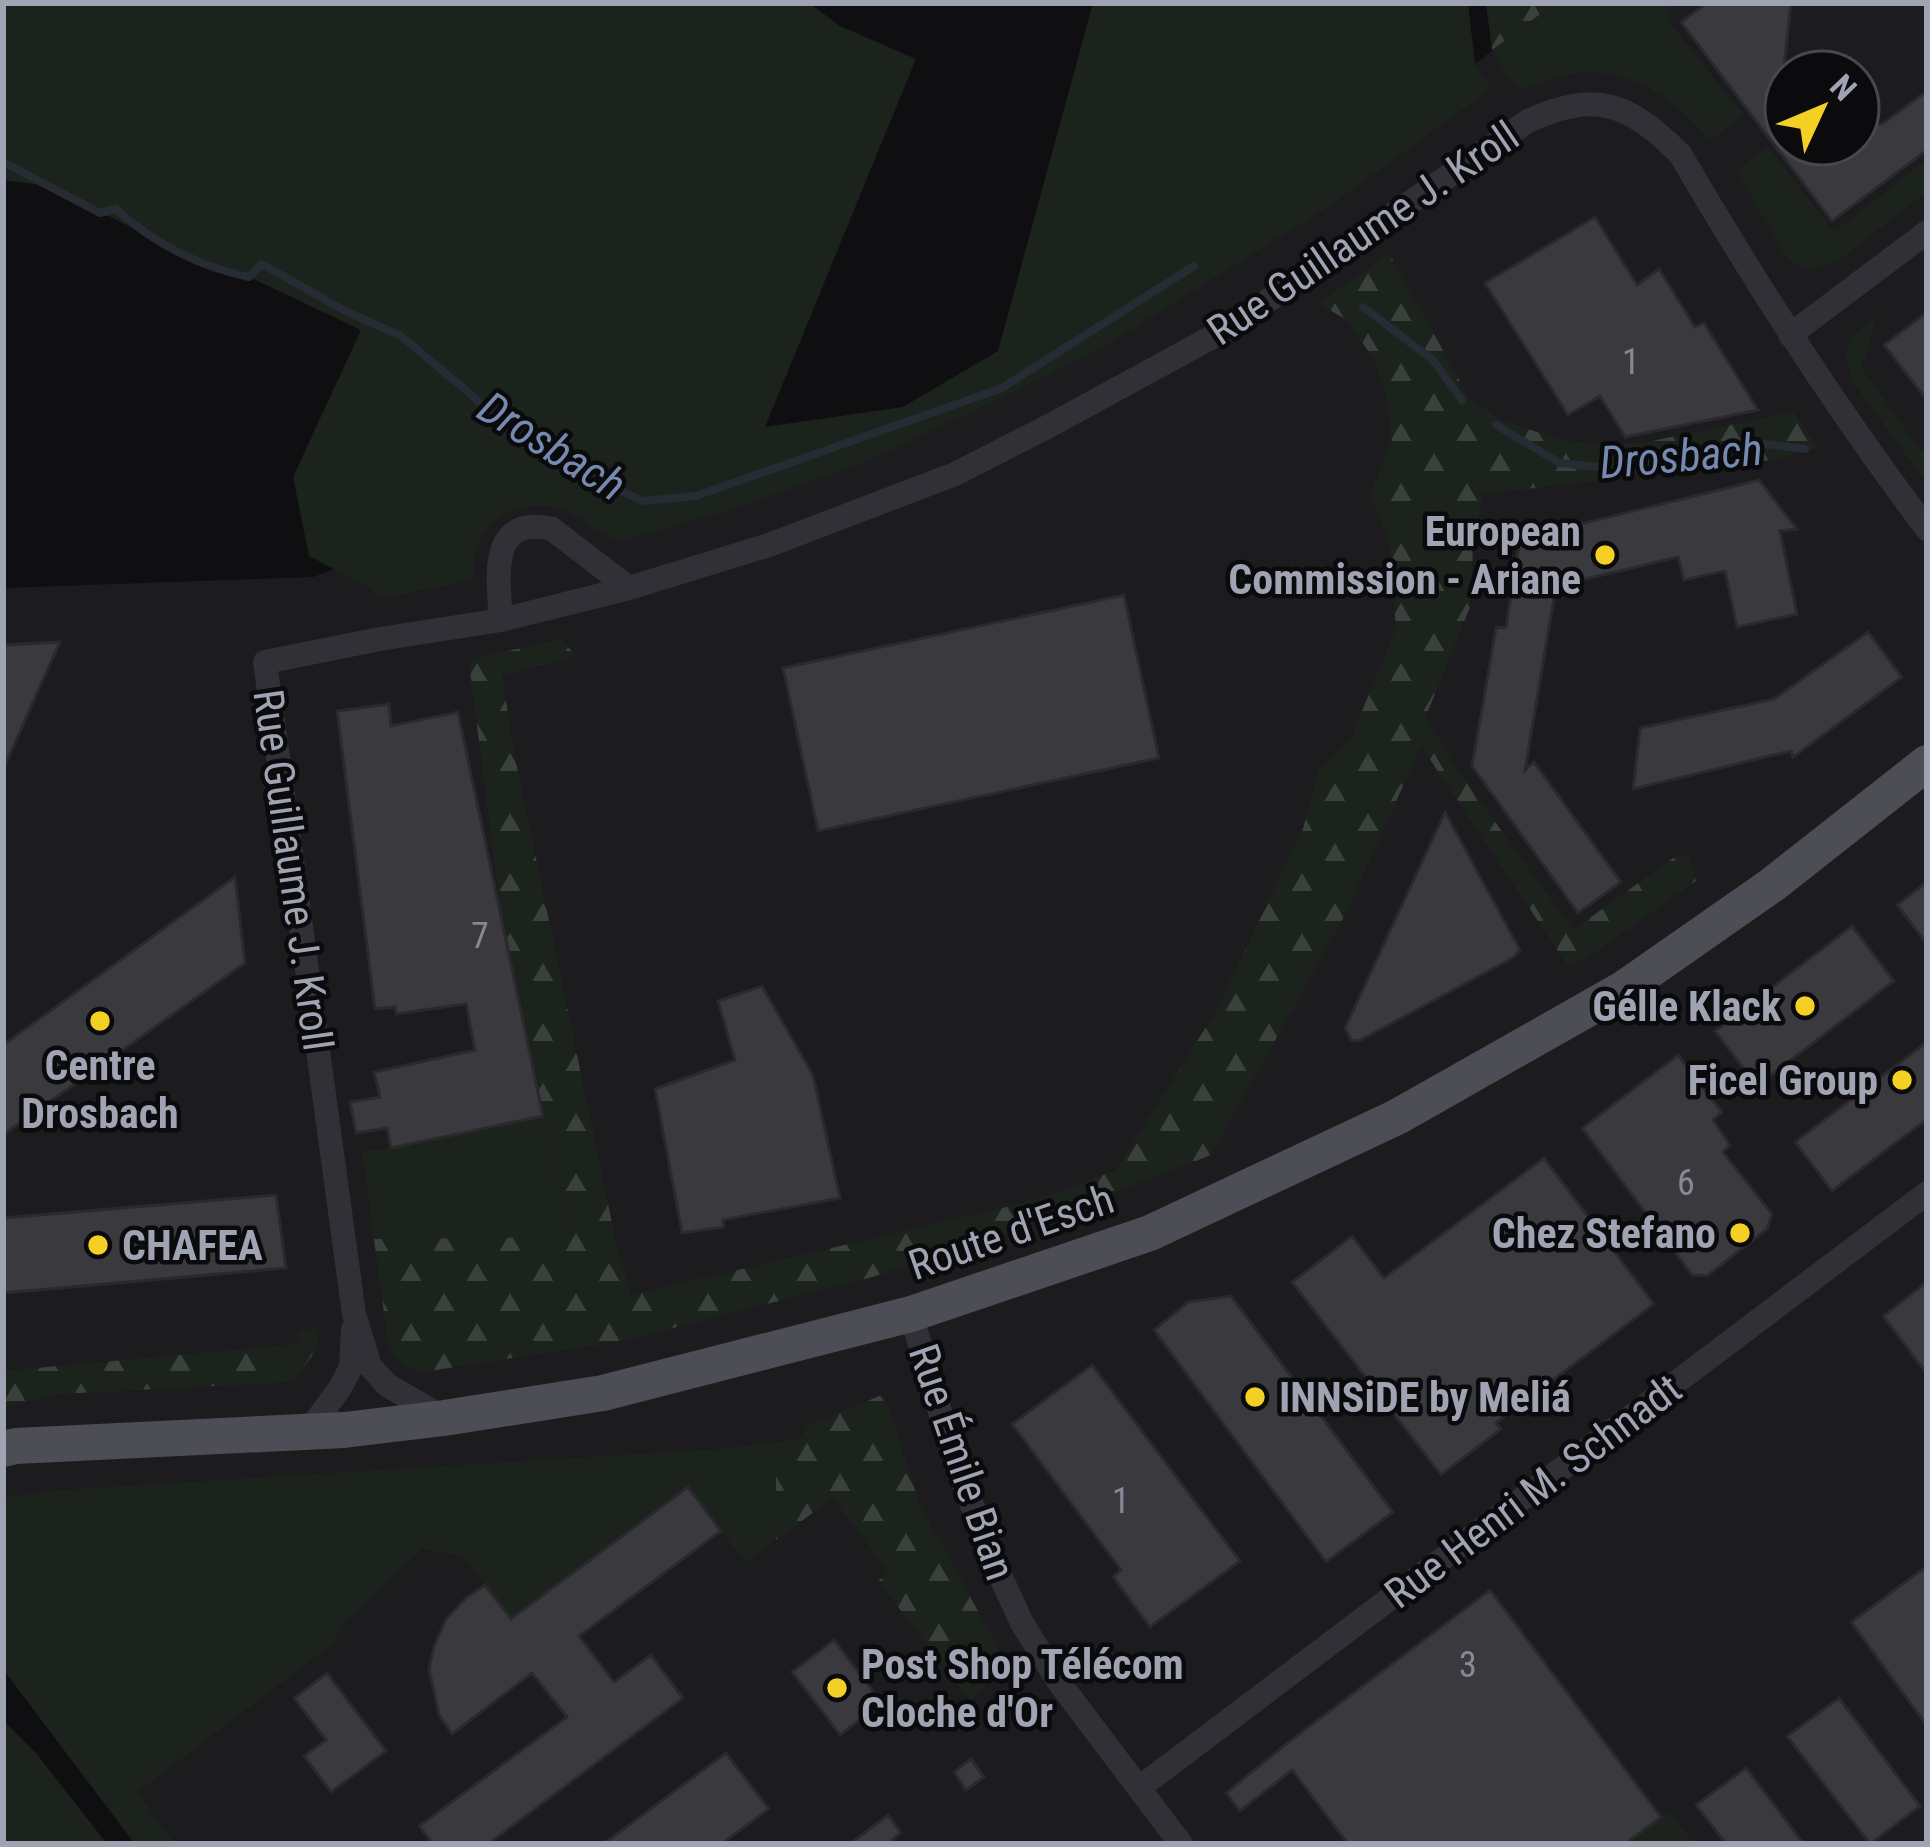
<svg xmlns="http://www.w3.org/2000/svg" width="1930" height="1847" font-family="'Roboto Condensed',sans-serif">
<defs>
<pattern id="forest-firs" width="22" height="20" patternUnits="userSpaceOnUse" patternTransform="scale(3)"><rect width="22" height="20" fill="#1c231d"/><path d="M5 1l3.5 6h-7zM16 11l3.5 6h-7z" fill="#3a403b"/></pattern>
</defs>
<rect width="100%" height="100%" fill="#0f0f11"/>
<!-- built -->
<path fill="#1c1b1e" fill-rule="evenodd" d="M1555,3h372v1841h-1792l-132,-175v-1081l310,-11 206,-78 393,-70 539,-347zM1786,72h72v72h-72z"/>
<!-- green -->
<path fill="#1c231d" d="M3,3h806l31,23 76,33 -151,368 138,-20 95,-56 95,-348h375l7,61 16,25 -158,115 -220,137 -99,51 -153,72 -131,46 -107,31c-24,-5 -39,-22 -60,-31 -26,-11 -64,0 -80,23 -8,14 -10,32 -9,47l-96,19 -12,-14 -57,-29 -16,-79 68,-147 -112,-53 -30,-6 -170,-85 -46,-6z
M1555,3h115l-2,12 1,6 74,94 -28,22 -6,2c-39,-42 -80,-75 -142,-64 -16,3 -30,11 -45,15 -17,-11 -22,-23 -30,-40z
M1768,146l66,86 88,-69 5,7v22l-89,69 -26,9 -10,-2 -18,-13 -47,-85z
M1876,317l-14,51 59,83 6,-2v34l-74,-100 -8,-26 8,-23z
M543,1116l31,122 -200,1 -12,-88 29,-3z
M798,1439l-22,27v74l-30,23 -58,-75 -177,131 -48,-63 -41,-7 -79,75 -11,21 -195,147 38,52h-40l-132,-175v-171l56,-8 671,-42z
M3,1720l33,33 71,91h-104z
M1669,1811l25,33h-69z"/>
<!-- forest -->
<path fill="url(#forest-firs)" d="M1486,3h69l-63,47z
M1389,253l81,146 29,20 62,21 45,5 41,-3 146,-30 25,36 -46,12 -289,34 -10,54 -3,59 -44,109 28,49 119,165 107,-77 9,5 7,23 -108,76 -20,9 -147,-220 -76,169 -134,240 -217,84 -125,39 -247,63 -199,31c-20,-4 -27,-13 -35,-30l-14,-103 200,-2 -31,-121 -42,-203 -32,-250 4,-4 88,-20 15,17 -74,19 11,73 104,499 14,48 405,-95 80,-30 100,-159 87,-182 15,-58 32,-31 46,-111 -6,-85 -20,-50 22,-51 -5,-44 -12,-38 -28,-41 -28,-16z
M315,1328l4,18 -26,36 -235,12 -55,13v-36l297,-27 -1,-13z
M884,1394l36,111 87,159 -37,36 -92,-119 11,-9 -56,-74 -57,42v-74l34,-41z"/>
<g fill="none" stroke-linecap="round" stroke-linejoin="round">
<!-- stream -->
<path stroke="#262b34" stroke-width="8" d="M3,162l97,51 16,-4c37,34 84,58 133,68l13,-13 81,46 58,26 73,61 26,27 106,59 36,18 54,-5 306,-108 192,-122
M1363,307l70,53 29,40
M1496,425l64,38 58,6 138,-26 49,6"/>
</g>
<!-- building -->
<path fill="#3a393e" stroke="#2a292d" stroke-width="3" d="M1707,3h84l-9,83 4,5v53h72v-23l24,3 45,-33v59l-95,71 -151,-199z
M1595,217l42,68 22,-16 36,58 9,-4 54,87 -133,27 -25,-41 -32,19 -83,-132z
M1927,312v88l-43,-55z
M1759,480l38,49 -17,2 17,83 -60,13 -12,-56 -41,9 -6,-23 -122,29 -31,184 9,-8 87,120 -43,31 -106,-147 24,-138 10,-1 14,-88z
M1124,595l35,163 -341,73 -35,-163z
M1868,632l34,45 -109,80 -2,-6 -158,38 7,-61 134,-29z
M60,642l-14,31 -43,97v-125z
M389,704l2,22 67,-14 85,404 -152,32 -4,-20 -31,5 -6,-31 30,-5 -6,-25 101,-22 -9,-46 -70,10 -1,-7 -20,2 -38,-298z
M1445,812l75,138 -6,7 -155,84 -8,-1 -6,-12z
M235,877l10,86 -242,172v-90z
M1927,882v62l-30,-39z
M1852,926l42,55 -137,105 -42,-55z
M762,986l51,89 27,123 -117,22 1,7 -42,6 -27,-144 80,-29 -17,-59z
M1927,1042v77l-95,72 -37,-49z
M1678,1055l44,57 -9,8 17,25 -7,7 49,62 -5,15 -60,47 -15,-1 -110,-147z
M1544,1158l110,146 -158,119 5,6 -60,46 -149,-193 60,-46 32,42z
M276,1195l10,73 -283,25v-75z
M1927,1282v92l-44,-58z
M1231,1296l162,216 -67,50 -172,-232 34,-28z
M1092,1365l148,196 -90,66 -37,-50 8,-7 -109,-146z
M688,1487l33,44 -142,105 35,46 37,-27 32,43 -195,146h-55l-14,-18 148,-109 -35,-44 -80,61 -13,-19 -10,-46 5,-23 12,-27 20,-21 19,-13 26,34z
M1927,1566v160l-76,-104z
M1490,1590l171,227 -36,27h-277l-56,-74 -52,41 -14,-18 65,-53z
M834,1640l48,63 -42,32 -48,-63z
M327,1673l59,78 -55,41 -27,-36 22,-16 -32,-42z
M1839,1698l81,108 -50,38 -83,-108z
M726,1753l43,56 -48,35h-118z
M971,1759l13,18 -18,13 -12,-18z
M1746,1768l58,76h-78l-30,-39z
M888,1815l13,18 -14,11h-37z"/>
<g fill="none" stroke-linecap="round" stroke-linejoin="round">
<!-- minor -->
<path stroke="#303036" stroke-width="24" d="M1790,335l137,-103
M501,620c-3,-42 -13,-106 51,-91l77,59
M911,1314l45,151 42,106 24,52 36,58 123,163
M444,1418l-57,-33 -17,-19 -16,-52 -89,-652 115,-23 121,-19 128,-32 140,-43 186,-71 94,-48 178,-97 301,-208c69,-31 100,-18 152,33 76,130 156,255 247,375
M307,1433l33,-45 11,-21 2,-38
M1139,1788l788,-595"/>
<!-- primary -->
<path stroke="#4c4d55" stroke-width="36" d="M3,1449l13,-3 328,-16 100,-12 159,-25 308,-79 239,-81 247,-116 226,-128 149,-104 155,-122"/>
</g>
<!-- markers -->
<g fill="#f4d024" stroke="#0b0a0c" stroke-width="4.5">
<circle cx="1605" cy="555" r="12"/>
<circle cx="1805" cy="1006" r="12"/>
<circle cx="100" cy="1021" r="12"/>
<circle cx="1902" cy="1080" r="12"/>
<circle cx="1740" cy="1233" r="12"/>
<circle cx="98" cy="1245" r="12"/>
<circle cx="1255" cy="1397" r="12"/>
<circle cx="837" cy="1688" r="12"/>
</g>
<g text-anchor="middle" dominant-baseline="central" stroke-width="9" stroke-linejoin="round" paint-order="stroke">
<!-- number labels -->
<g font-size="36" fill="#868895">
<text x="1631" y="362">1</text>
<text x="480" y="936">7</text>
<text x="1686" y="1183">6</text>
<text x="1121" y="1501">1</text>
<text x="1468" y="1665">3</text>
</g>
<!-- street labels -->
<g font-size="42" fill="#a0a3b2" stroke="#0b0a0c">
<text transform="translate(1363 233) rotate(-34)">Rue Guillaume J. Kroll</text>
<text transform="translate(293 870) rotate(82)">Rue Guillaume J. Kroll</text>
<text transform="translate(1011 1232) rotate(-19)">Route d'Esch</text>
<text transform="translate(962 1462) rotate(71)">Rue Émile Bian</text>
<text transform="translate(1533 1491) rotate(-37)">Rue Henri M. Schnadt</text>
</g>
<!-- poi labels -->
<g font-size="42" font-weight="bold" fill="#a0a3b2" stroke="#0b0a0c" text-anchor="end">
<text x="1581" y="531">European<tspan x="1581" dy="48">Commission - Ariane</tspan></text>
<text x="1781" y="1006">Gélle Klack</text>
<text x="100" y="1065" text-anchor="middle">Centre<tspan x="100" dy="48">Drosbach</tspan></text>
<text x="1878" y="1080">Ficel Group</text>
<text x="1716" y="1233">Chez Stefano</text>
<text x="122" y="1245" text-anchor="start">CHAFEA</text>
<text x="1279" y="1397" text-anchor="start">INNSiDE by Meliá</text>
<text x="861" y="1664" text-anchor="start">Post Shop Télécom<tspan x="861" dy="48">Cloche d'Or</tspan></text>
</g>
<!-- water labels -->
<g font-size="45" font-style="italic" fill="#758aae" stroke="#0b0a0c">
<text transform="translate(552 446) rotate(32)">Drosbach</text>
<text transform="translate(1681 456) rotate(-5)">Drosbach</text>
</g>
</g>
<!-- border -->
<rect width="1930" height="1847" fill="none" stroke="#a0a3b2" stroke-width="12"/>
<!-- north arrow -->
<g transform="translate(1822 108) rotate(46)"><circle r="57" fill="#0b0a0c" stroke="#47474e" stroke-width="3"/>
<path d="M0-9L21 45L0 30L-21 45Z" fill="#f4d024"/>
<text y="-18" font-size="33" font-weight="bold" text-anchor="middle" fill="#a0a3b2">N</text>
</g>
</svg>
